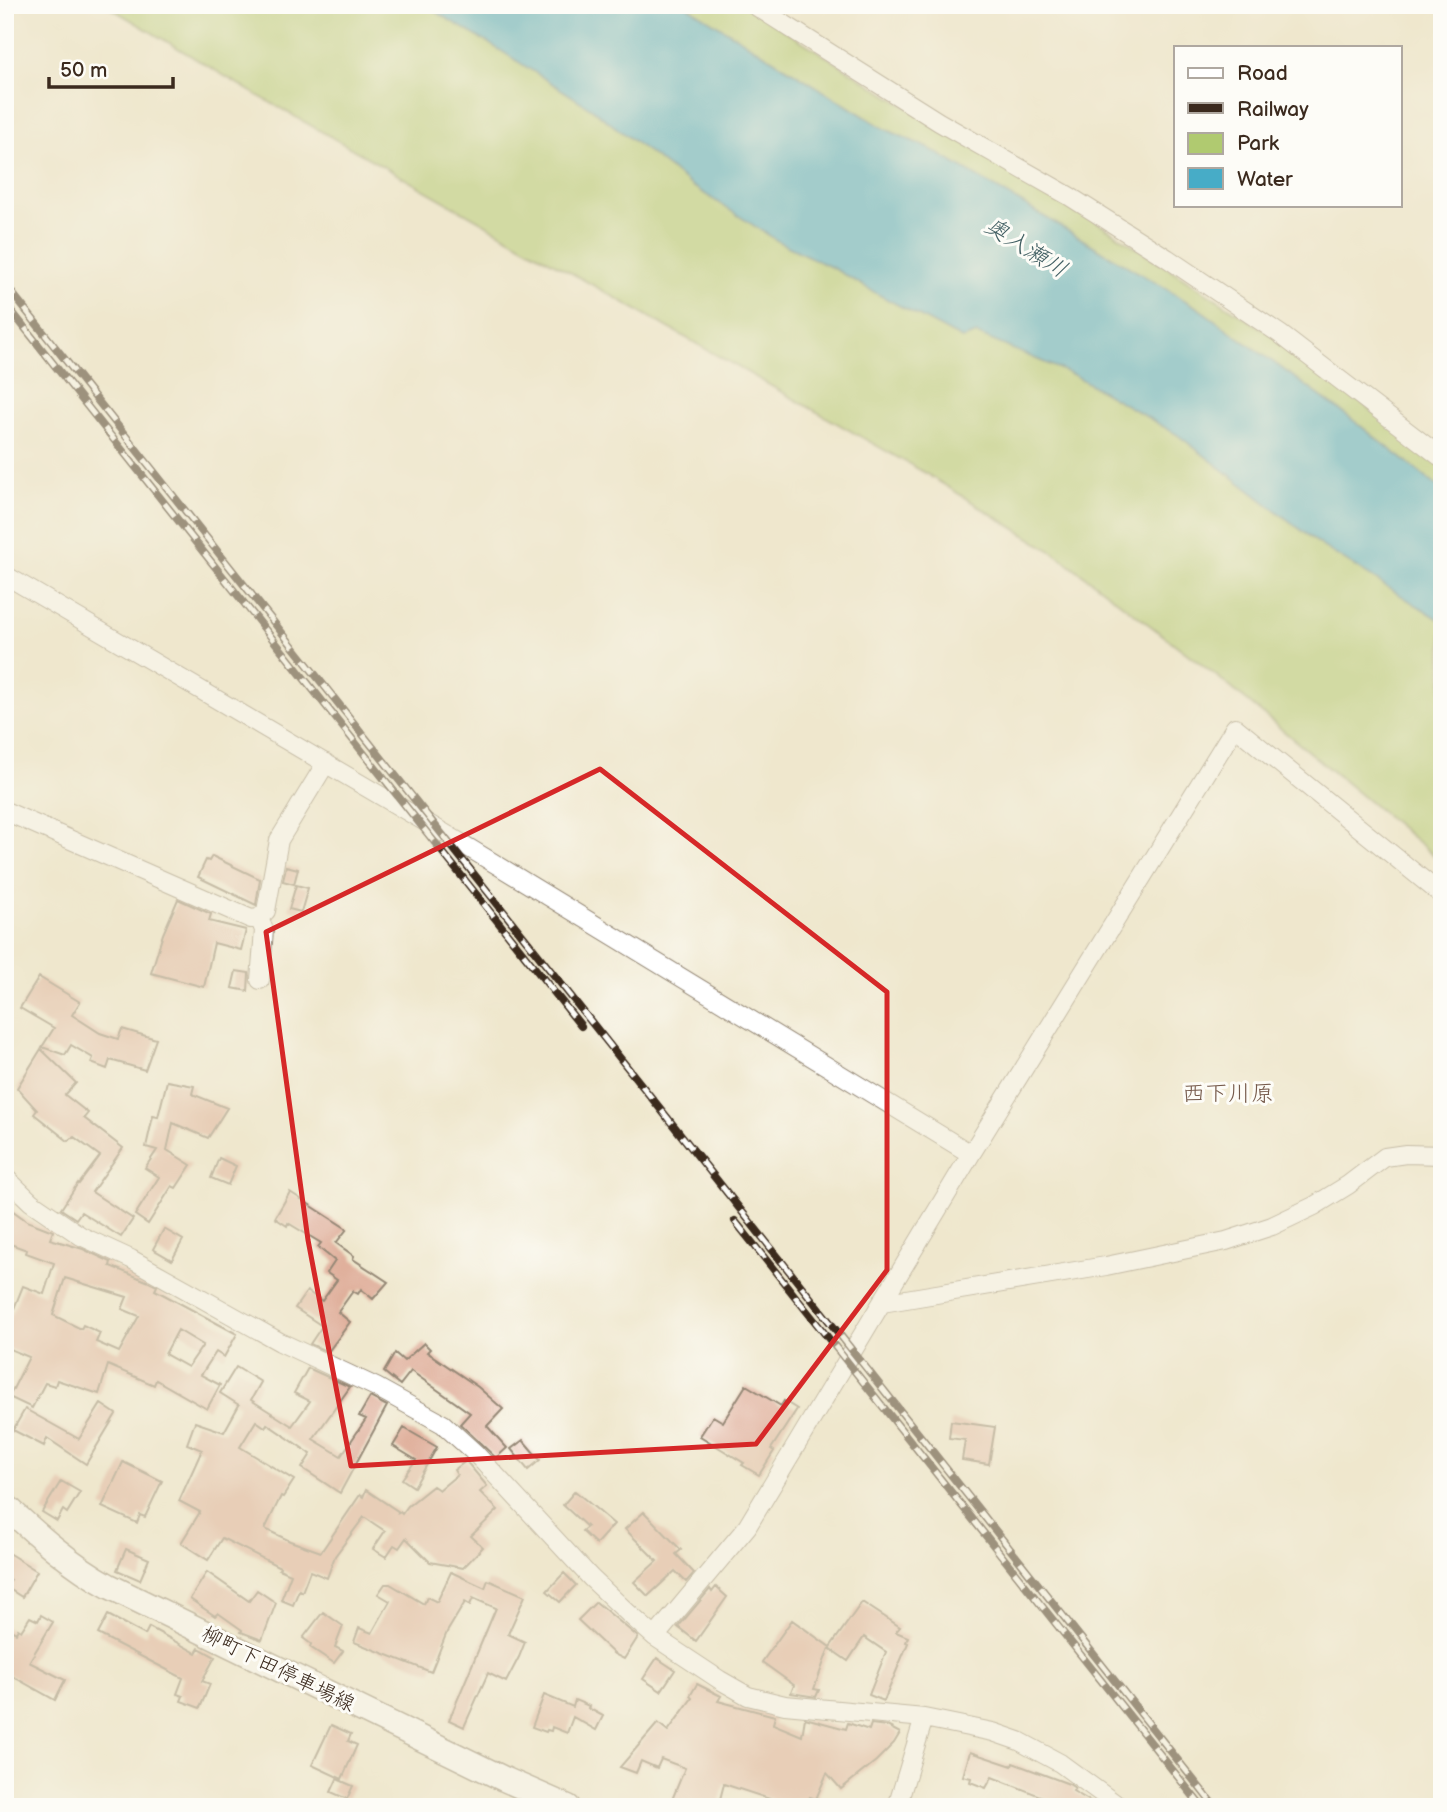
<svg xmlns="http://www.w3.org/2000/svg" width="1447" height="1812" font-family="'Balsamiq Sans','Klee One',sans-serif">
<rect width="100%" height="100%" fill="#fdfcf7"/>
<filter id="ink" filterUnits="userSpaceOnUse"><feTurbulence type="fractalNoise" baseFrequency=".0143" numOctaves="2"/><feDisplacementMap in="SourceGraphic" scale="14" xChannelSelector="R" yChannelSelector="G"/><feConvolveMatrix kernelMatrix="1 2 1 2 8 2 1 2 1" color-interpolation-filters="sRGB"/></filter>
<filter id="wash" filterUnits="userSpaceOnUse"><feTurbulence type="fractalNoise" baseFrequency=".00686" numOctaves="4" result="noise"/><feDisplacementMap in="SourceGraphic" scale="28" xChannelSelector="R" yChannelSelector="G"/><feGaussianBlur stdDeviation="1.57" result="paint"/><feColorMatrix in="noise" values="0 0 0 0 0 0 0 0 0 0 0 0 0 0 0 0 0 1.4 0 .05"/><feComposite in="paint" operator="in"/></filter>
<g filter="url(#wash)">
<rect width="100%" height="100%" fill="#efe7cd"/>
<!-- green -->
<path fill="#b0ca70" stroke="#767a47" stroke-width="2" d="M106,5h318l76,45 92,59 99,76 90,58 50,24 50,29 81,43 15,-6 97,42 104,60 144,111 120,75v241l-224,-185 -162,-123 -131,-81 -677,-383z
M685,5h59l193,121 123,72 218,141 164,125v26l-93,-73 -151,-109 -268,-159 -45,-20z"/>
<!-- water -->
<path fill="#47acc7" stroke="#416b72" stroke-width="2" d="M424,5h261l200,124 45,20 268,159 151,109 93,73v131l-120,-75 -144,-111 -104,-60 -97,-41 -15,5 -81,-43 -50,-29 -50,-24 -90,-58 -99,-76 -92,-59z"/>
<g id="blocks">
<!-- building -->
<path fill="#e0b09c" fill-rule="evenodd" d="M212,856l48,23 -4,26 -58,-28 8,-17 3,1z
M286,866l12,3 -4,15 -11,-3z
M296,885l12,3 -7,24 -12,-3z
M178,899l33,15 -2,7 37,9 -5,20 -27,-7 -10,44 -53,-14 12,-39z
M236,971l13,2 -1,18 -16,-3z
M39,977l41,25 -8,13 28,18 18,6 4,-10 34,10 -11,31 -35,-10 -3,9 -16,-6 2,-5 -22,-13 -6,10 -23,-8 12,-19 -34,-20z
M41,1049l35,34 -11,12 23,18 -4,5 39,30 -31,44 41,27 -12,18 -40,-25 -5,7 -15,-10 17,-26 1,1 21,-28 -26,-19 -6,4 -34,-27 3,-4 -20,-22z
M167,1081l27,5 -2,8 35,14 -19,30 -35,-15 -6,27 24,15 -15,23 -4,-2 -24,38 -13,-9 24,-38 -14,-9 12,-18 -11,-3 7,-31 5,1z
M219,1158l17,8 -8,19 -17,-7z
M290,1192l57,37 -11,14 18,13 -1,3 35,23 -15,17 -12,-10 -3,5 -5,-3 -15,21 12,10 -22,30 -18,-8 12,-18 -27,-18 12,-17 15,10 15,-21 -10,-7 8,-12 -17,-14 3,-4 -33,-20 -1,3 -12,-8z
M5,1205l22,16 26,10 -3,8 33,10 28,13 -1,4 39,16 8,4 -2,4 82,44 -13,23 -8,-5 -15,23 19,10 -13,24 -51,-29 -2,5 -46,-20 -9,29 -42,-14 -2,6 -10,-3 -13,25 -23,-11 20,-40 -24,-10v-27l4,1 14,-35 21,8 10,-31 -28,-10 1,-3 -22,-8zM65,1278l62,19 -5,12 17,7 -20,36 -23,-10 4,-9 -17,-8 -2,4 -28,-14zM178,1330l25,15 -15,22 -23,-13z
M164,1229l19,11 -11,20 -19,-11z
M424,1343l6,6 -3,3 51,35 25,22 -16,17 20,22 -11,10 -36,-34 10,-11 -59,-42 -11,14 -16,-13 11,-19 9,8z
M236,1367l25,15 -10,18 41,26 18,-25 -16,-8 14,-25 42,19 -37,52 28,17 25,-37 -7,-3 11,-19 17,9 -47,87 -38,-25 9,-14 -44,-30 -2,3 -9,-6 -16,26 54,33 -11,17 -2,-1 -16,33 25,12 31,11 39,-57 3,2 3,-7 33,22 -2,2 3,-2 2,2 6,-8 25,-20 6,4 18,-15 -3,-5 12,-9 21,25 -7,6 18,18 -27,26 12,11 -20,21 -33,-6 -24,-24 -7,10 -5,-3 -8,12 -13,-8 12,-18 -21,-14 -29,39 -8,22 -17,-7 -8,21 -3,-2 -6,15 -12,-5 10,-26 -12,-5 1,-2 -58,-29 -14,22 -27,-17 19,-31 -21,-11 23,-51 -15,-6 8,-22 29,10 15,-27 -19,-12z
M746,1385l35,21 3,-5 13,8 -26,40 3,2 -15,24 -17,-10 2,-2 -44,-27 13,-20 10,6z
M101,1404l15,10 -30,50 -39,-26 -3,8 -31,-16 12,-21 54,30z
M951,1421l44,6 -6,37 -27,-4 3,-20 -16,-2z
M404,1428l33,19 -23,40 -12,-8 14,-19 -23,-14z
M523,1440l17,20 -12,10 -17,-21z
M123,1462l39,19 -17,36 -5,-2 -3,8 -35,-16z
M61,1481l19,11 -13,21 -4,-3 -6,11 -15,-9z
M575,1491l39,33 -18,20 -14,-13 5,-4 -24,-22z
M644,1512l37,38 -5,4 18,19 -8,9 -11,-11 -27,25 -14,-14 23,-21 -32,-32z
M126,1549l23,10 -9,21 -23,-10z
M5,1551l32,20 -15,26 -16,-10 5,-7 -6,-3z
M207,1572l42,29 8,-11 19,13 -14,37 -21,-8 1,-2 -24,-17 -3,3 -25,-17z
M451,1572l34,16 3,-8 37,16 -17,38 17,8 -6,15 -13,25 -18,-9 -24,54 -15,-7 47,-112 -23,-10 -3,7 -5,-3 -18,30 -16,40 -77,-30 5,-14 13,5 18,-32 -12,-7 7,-10h5l34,20 3,-7 10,5z
M564,1573l12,12 -16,17 -13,-11z
M716,1587l11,10 -31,44 -18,-14 32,-38 2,3z
M596,1602l42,35 -14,22 -10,-5 -36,-34z
M862,1602l38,25 -4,5 12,5 -2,5 2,1 -24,58 -15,-6 17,-43 -22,-15 -16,24 -19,-13 -15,41 5,1 -3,7 -25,-4 3,-8 -32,-23 30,-42 38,27z
M323,1612l20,14 -8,21 8,4 -9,12 -24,-16 1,-3 -8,-6z
M41,1615l12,7 -24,40 36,18 -10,20 -50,-28v-45l11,6 2,-4 3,2 9,-14 8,4z
M108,1615l37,20 4,-8 47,26 3,-5 16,9 -13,24 8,3 -10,24 -19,-7 2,-5 -6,-2 6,-16 -85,-44z
M657,1658l18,12 -14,21 -18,-12z
M697,1684l24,12 -3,5 57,15 -2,8 29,12 3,-18 41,11 2,-6 21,7 2,-6 16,2 13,7 -6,10 -18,18 -35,28 -14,-16 -11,26 -6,-2 -6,10h-24l2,-4 -58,-19 -6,23 -27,-6 -2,6h-20l16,-39 -24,-9 -4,9 -16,-7 -5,12 -16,-6 38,-44 10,8 24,-33 -2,-2z
M544,1695l29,12 2,-7 14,6 -1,2 15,8 -7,14 -23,-13 -6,16 -15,-6 -1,4 -4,-1 -1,2 -14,-5z
M331,1725l20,9 -3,7 9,4 -15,34 -30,-14z
M970,1752l42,14 1,-3 56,21 6,4 -2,3 27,16h-49l2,-6 -61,-24 -6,11 -16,-6 1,-4 -8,-2z
M337,1779l16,7 -6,13 -16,-7z"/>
</g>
</g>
<g filter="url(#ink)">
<use href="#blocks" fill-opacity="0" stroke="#958876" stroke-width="2"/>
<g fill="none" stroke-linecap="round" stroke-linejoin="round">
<defs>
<path id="minor" d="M754,5l185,117 130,74 98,62 113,76 162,124
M5,575l451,265 515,314
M5,811l246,108 8,-1
M259,918l7,-7 13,-71 47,-77
M259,918l5,12 -4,50
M5,1177l26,25 50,34 50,23 149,83 96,45 67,37 33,30 115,124 37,35 27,24 65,43 28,16 37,9 139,13 69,14 26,9 41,22 60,44
M882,1303l224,-37 120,-25 46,-15 42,-20 34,-21 37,-28 21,-3 36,1
M655,1637l92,-110 224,-373 264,-427 207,168
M897,1807l27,-89"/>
<path id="secondary" d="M5,1505c32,30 66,60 104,81l395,193 64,28"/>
</defs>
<!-- minor casing -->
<use href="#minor" stroke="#958876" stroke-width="20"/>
<!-- secondary casing -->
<use href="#secondary" stroke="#958876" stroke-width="27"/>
<!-- minor -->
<use href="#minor" stroke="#fff" stroke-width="18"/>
<!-- secondary -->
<use href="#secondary" stroke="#fff" stroke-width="24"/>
<defs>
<path id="rail" d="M5,284l1210,1523
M5,303l576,723
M735,1221l467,586"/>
</defs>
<!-- rail casing -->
<use href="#rail" stroke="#3b2a1e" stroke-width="8"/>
<!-- rail -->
<use href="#rail" stroke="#fdfcf7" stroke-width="5" stroke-dasharray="16" stroke-linecap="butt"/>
</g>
</g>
<!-- marked area -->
<path d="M0 0H1447V1812H0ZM600,769l287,223v278l-131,174 -405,22 -43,-226 -42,-308z" fill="#efe7cd" fill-opacity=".55" fill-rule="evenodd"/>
<path fill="none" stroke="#d62828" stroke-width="5" stroke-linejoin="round" d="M600,769l287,223v278l-131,174 -405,22 -43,-226 -42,-308z"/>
<g text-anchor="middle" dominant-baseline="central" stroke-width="6" stroke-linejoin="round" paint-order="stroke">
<!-- street labels -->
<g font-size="21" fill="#3b2a1e" stroke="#fdfcf7">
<text transform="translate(278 1669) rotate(26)">柳町下田停車場線</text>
</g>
<!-- water labels -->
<g font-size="23" font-style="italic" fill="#405e62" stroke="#fdfcf7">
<text transform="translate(1026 248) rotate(32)">奥入瀬川</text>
</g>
<!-- neighbourhood labels -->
<g font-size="23" fill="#75594a" stroke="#fdfcf7">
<text x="1228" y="1094">西下川原</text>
</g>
</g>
<!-- margin -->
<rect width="1447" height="1812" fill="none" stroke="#fdfcf7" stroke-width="28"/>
<!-- legend -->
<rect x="1174" y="46" width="228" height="161" fill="#fdfcf7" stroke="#afa8a0" stroke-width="2"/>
<rect x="1188" y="68" width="35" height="10" fill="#ffffff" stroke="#afa8a0" stroke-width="2"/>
<text x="1237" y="80" font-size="21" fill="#3b2a1e">Road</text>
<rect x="1188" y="103" width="35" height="10" fill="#3b2a1e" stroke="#afa8a0" stroke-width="2"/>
<text x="1237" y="116" font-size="21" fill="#3b2a1e">Railway</text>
<rect x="1188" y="133" width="35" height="21" fill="#b0ca70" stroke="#afa8a0" stroke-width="2"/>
<text x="1237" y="150" font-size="21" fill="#3b2a1e">Park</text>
<rect x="1188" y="168" width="35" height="21" fill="#47acc7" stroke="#afa8a0" stroke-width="2"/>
<text x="1237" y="186" font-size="21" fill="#3b2a1e">Water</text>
<!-- scale -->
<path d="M49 77v10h124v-10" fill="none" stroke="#3b2a1e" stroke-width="3.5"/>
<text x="60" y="77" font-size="21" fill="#3b2a1e" stroke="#fdfcf7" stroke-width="5" paint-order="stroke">50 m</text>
</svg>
